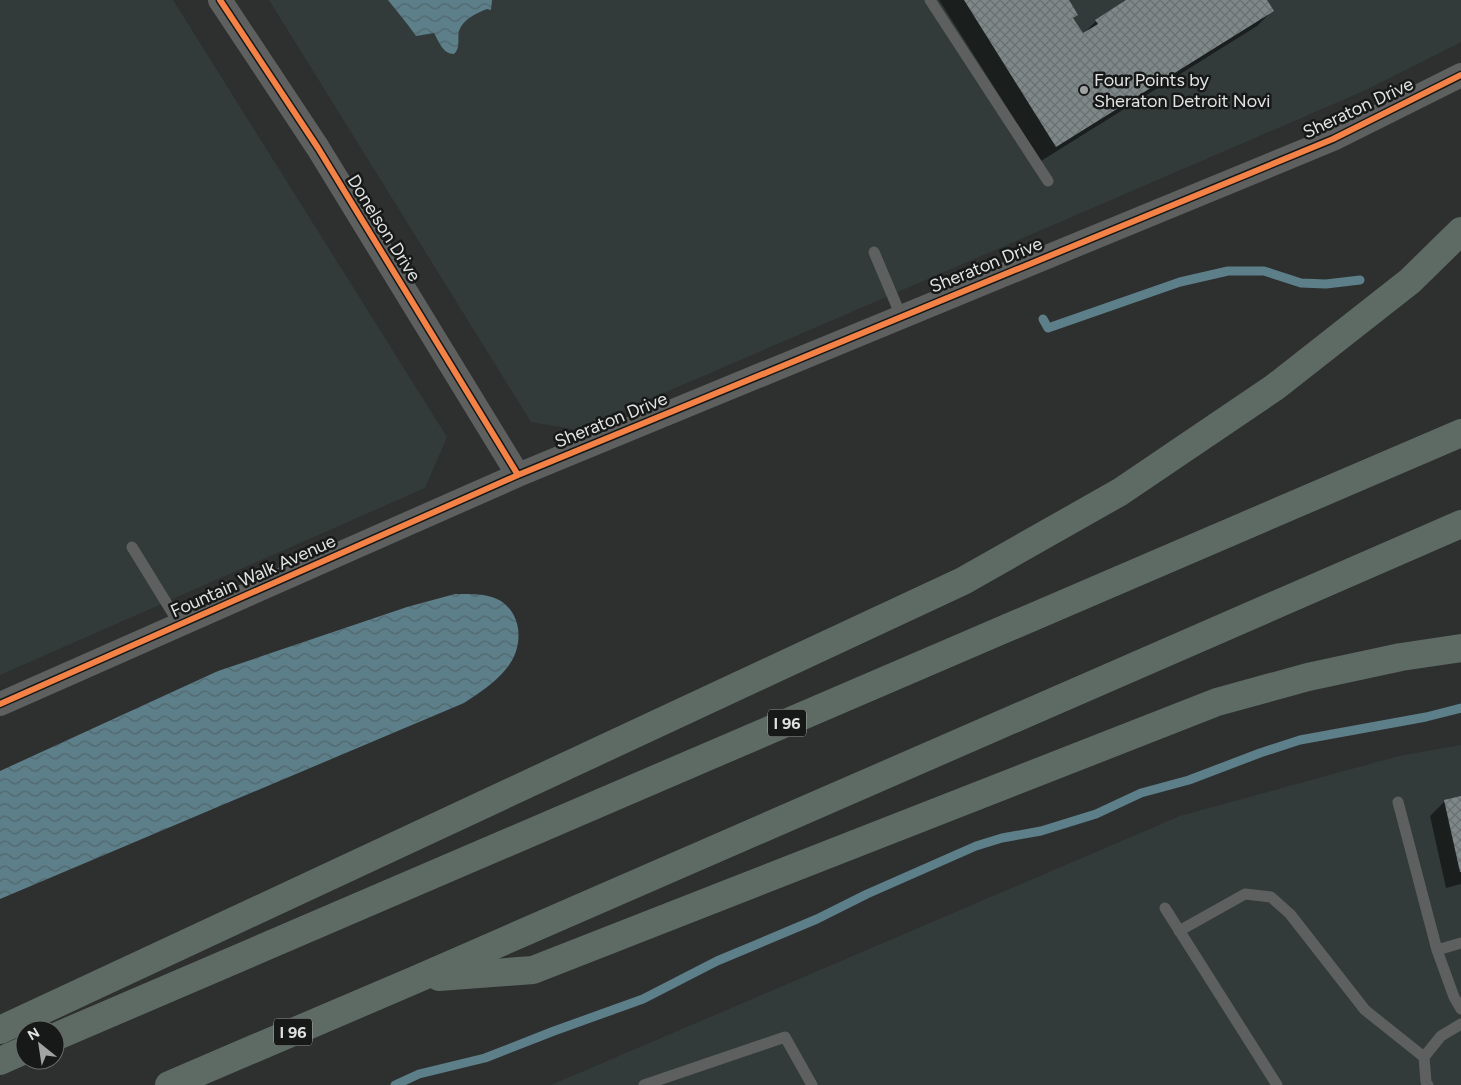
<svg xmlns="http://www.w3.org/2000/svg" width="1461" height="1085" font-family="Figtree,sans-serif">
<defs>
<pattern id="water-waves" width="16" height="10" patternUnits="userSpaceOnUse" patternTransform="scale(1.25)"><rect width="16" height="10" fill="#5c7f89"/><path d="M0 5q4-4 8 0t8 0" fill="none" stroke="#52676d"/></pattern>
<pattern id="building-cross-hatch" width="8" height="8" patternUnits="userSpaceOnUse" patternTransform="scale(1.25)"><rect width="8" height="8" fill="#7e8888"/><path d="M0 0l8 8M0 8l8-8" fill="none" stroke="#6a7070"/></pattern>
</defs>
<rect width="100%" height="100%" fill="#2e302f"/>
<!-- built -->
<path fill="#323b39" d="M0,0h173l274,437 -22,51 -425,187z
M269,0h1192v42l-95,48 -788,340 -47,-8z
M1461,745v340h-910l629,-269 219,-60z"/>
<!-- water -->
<path fill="url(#water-waves)" d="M388,0h104l-1,10 -4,-1c-10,4 -24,10 -28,22 -2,8 2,16 -5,23 -11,0 -15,-12 -20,-21l-18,3 -8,-11z
M455,594c14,0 33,-1 46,7 23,16 22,48 5,68 -11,14 -27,24 -42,34l-464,196v-128l218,-100 189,-64z"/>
<!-- shadow -->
<path fill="#0007" d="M939,0h129l9,15 -5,4 10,16 14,-14 33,-21h136l7,11 -15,15 -216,135z
M1461,798v86l-15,4 -16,-72 15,-15z"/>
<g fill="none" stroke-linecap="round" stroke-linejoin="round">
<!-- stream -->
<path stroke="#5c7f89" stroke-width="9" d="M1043,319l5,9 132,-46 48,-11h36l37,12 25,1 34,-4
M395,1085l24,-11 66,-16 69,-27 89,-32 74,-38 100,-42 50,-25 109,-48 26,-8 39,-7 55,-17 45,-21 48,-13 71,-27 40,-13 126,-23 35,-9"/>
</g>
<!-- building -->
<path fill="url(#building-cross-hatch)" d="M964,0h105l9,15 -5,3 10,15 15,-9 -3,-4 31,-20h141l7,11 -218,136z
M1461,796v76h-1l-16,-72z"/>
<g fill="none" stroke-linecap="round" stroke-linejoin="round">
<!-- service -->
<path stroke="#5e605f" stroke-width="11" d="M930,0l118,181
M874,252l27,64
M132,547l48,78
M1398,802l39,148 17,47 7,12
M1165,908l112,177
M1179,931l66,-37 26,3 19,17 75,96 59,47
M1437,950l24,-7
M644,1085l141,-48 27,48
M1428,1085l-2,-3 -2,-25 17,-21 20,-12"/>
<!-- minor -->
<path stroke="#5e605f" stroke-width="24" d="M220,0l98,148 200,327
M0,704l518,-229 815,-336 128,-64"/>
<!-- motorway -->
<path stroke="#5e6b65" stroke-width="28" d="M439,977l94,-7 684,-268 91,-25 93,-20 60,-9
M0,1030l963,-449 157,-89 155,-105 135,-106 51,-50
M55,1037l1406,-604
M0,1061l25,-11
M169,1085l248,-106 1044,-455"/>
<defs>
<path id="cycleway" d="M220,0l98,148 200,327
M0,704l518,-229 815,-336 128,-64"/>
</defs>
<!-- cycleway casing -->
<use href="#cycleway" stroke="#171918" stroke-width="9"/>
<!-- cycleway -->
<use href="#cycleway" stroke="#f48246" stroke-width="6"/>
</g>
<!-- markers -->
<circle fill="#a2a4a4" stroke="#171918" stroke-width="2" cx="1084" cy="90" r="5"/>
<g text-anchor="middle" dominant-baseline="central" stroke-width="5" stroke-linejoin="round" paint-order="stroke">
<!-- shield labels -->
<g fill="#171918" stroke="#a4a6a6" stroke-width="1">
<rect x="768" y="709.5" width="38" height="27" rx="4"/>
<rect x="274" y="1018.5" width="38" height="27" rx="4"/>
</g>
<g font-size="16" font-weight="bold" fill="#e1e3e3">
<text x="787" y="723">I 96</text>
<text x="293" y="1032">I 96</text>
</g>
<!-- poi labels -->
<g font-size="18" fill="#e1e3e3" stroke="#171918" text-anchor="start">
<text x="1094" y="80">Four Points by<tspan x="1094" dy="21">Sheraton Detroit Novi</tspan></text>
</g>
<!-- street labels -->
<g font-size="18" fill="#e1e3e3" stroke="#171918">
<text transform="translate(1358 108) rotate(-25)">Sheraton Drive</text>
<text transform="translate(384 228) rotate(58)">Donelson Drive</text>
<text transform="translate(986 265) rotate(-22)">Sheraton Drive</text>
<text transform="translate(611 420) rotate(-22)">Sheraton Drive</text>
<text transform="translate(253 576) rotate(-24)">Fountain Walk Avenue</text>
</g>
</g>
<!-- north arrow -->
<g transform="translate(40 1045) rotate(330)"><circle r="24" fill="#171918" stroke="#686a69"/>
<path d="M0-4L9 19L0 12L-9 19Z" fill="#a2a4a4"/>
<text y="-8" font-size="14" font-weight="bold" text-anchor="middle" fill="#e1e3e3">N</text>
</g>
</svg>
